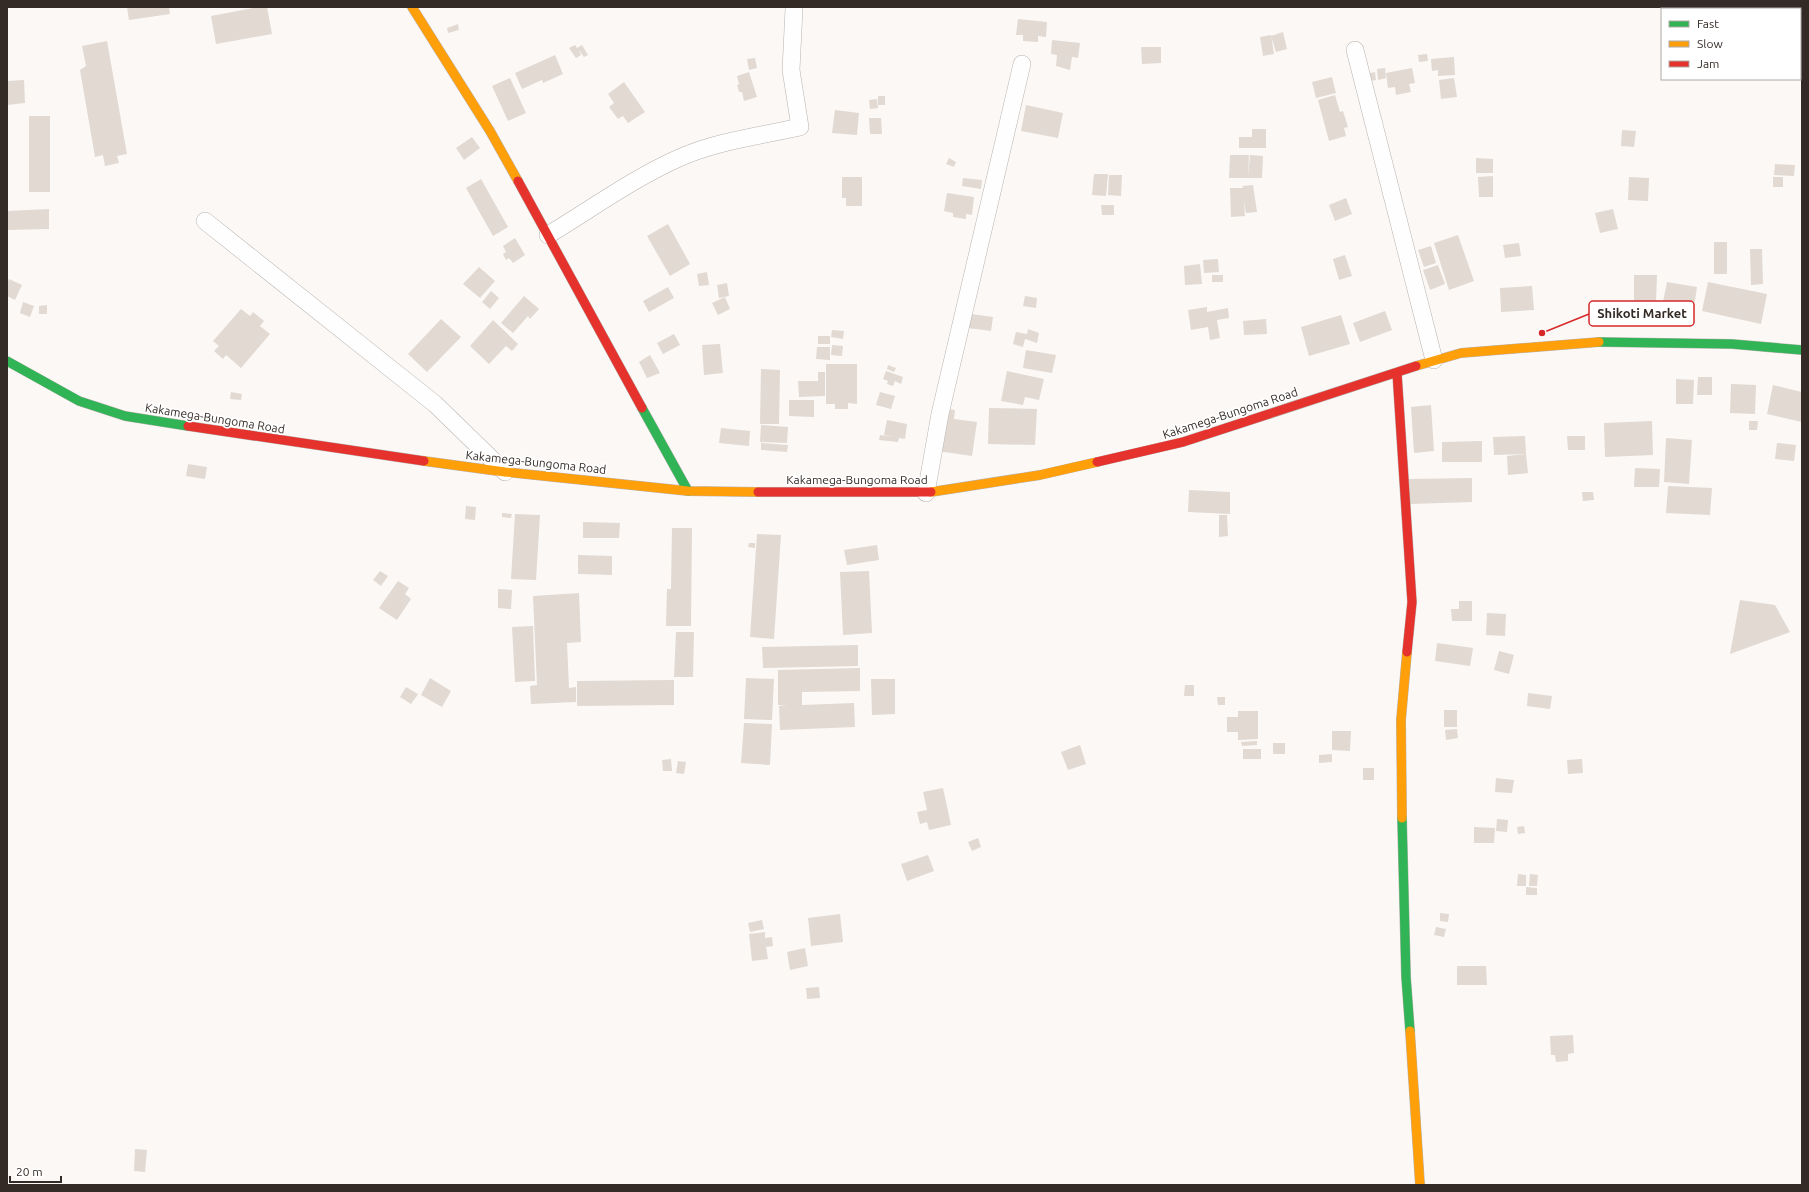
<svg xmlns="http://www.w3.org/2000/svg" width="1809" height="1192" font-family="Ubuntu,sans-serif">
<rect width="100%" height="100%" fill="#fbf8f6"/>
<!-- building -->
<path fill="#e1d9d2" d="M127,7h42l1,7 -41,6z
M258,7h9l5,27 -56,10 -5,-28z
M1018,19l29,3 -1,15 -8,-1v6l-15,-1v-6h-7z
M458,24l1,6 -11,3 -1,-5z
M1283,32l4,17 -11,3 -5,-16z
M1271,35l3,19 -11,2 -3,-19z
M1052,40l28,3 -2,15 -6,-1 -2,13 -14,-4 1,-11 -6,-1z
M107,41l20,113 -10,2 2,7 -14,3 -2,-11 -8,2 -15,-87 6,-4 -4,-20z
M575,45l2,3 5,-3 6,10 -4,2 -5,-7 2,5 -5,3 -7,-10z
M1141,47h20v16l-19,1z
M1427,54l1,7 -9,1 -1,-7z
M555,55l8,19 -20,9 -1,-3 -20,9 -7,-16z
M1454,57l1,18 -17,1v-6l-6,1 -1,-12z
M755,58l2,10 -8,2 -2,-11z
M1385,68l1,10 -8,2 -1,-11z
M1412,68l3,15 -6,1 2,8 -15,3 -1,-8 -7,1 -2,-15z
M749,72l8,25 -13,4 -2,-9h-3l-2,-7 2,-1 -2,-8z
M1375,72l1,8 -5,1 -1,-8z
M1332,77l4,16 -20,5 -4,-16z
M510,78l16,35 -18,8 -16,-35z
M1454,78l3,19 -16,2 -2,-19z
M24,80l1,23 -18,2v-24z
M624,82l21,30 -17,11 -5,-7 -5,3 -9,-12 5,-4 -6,-9z
M1335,95l5,17 3,-1 5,16 -4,1 2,8 -17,5 -11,-41z
M878,96h7v9h-7z
M877,99l1,9 -8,1 -1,-9z
M1026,105l37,8 -5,25 -37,-7z
M835,110l24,3 -2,22 -25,-2z
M29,116h21v76h-21z
M869,118h12l1,16h-12z
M1252,129h14v19h-27v-11h13z
M1622,130l14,1 -2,16 -13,-1z
M472,137l8,11 -16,12 -8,-12z
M1230,155h19l-1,23h-19z
M1250,155l13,1 -1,22h-14z
M949,158l7,4 -2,5 -8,-3z
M1476,158l17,1v14h-17z
M1775,164l20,1 -1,11 -20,-1z
M1094,174h14l-2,22 -14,-1z
M1109,175h13l-1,21 -13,-1z
M1493,176v21h-14l-1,-20z
M842,177h20v29h-16v-8h-4z
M1629,177l20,1 -1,23 -20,-1z
M1773,177h10v10h-10z
M963,178l19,2 -1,9 -19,-3z
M481,179l27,48 -15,9 -27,-48z
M1253,185l4,27 -11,1 -2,-12 1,15 -14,1 -1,-29h13l-1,-2z
M947,193l27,4 -2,18 -6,-1v5l-13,-2v-4l-9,-2z
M1346,198l6,16 -17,7 -6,-16z
M1101,205h13v10h-12z
M49,209v20l-42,1v-19z
M1613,209l5,20 -18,4 -5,-20z
M668,224l22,40 -20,12 -23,-40z
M1458,235l16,46 -25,9 -15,-47z
M515,238l10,17 -12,8 -4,-5 -3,2 -3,-6 3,-2 -3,-6z
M1714,242h13v32h-13z
M1519,243l2,13 -16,2 -2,-13z
M1431,246l5,17 -12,4 -6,-17z
M1750,249h12l1,35 -12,1z
M1345,255l7,21 -13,4 -6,-21z
M1218,259l1,13 -15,1 -1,-13z
M1200,264l2,20 -17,1 -1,-19z
M1438,265l7,19 -15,6 -7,-20z
M479,267l16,14 -15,17 -17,-14z
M707,272l2,13 -10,1 -2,-12z
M1212,275h11v7h-11z
M1634,275h23l-1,26h-22z
M9,279l13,6 -7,15 -8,-4v-13z
M1667,282l30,5 -4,26 -31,-6z
M1708,282l59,12 -6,30 -59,-13z
M727,283l2,13 -10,2 -2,-13z
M1532,286l2,24 -33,2 -1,-24z
M668,287l6,11 -25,14 -6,-11z
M491,291l8,7 -9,11 -8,-7z
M524,296l15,13 -9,10 -2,-3 -15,17 -12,-10z
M1025,296l12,2 -1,10 -13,-2z
M725,297l5,12 -12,6 -6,-12z
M23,302l11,4 -4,11 -10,-4z
M47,305v9h-8v-8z
M1207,307v5l21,-4 1,10 -12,2 3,18 -10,2 -2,-13 -17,3 -3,-20z
M241,309l9,7 3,-4 11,9 -4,5 10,8 -29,34 -15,-13 -3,4 -9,-8 5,-5 -6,-5z
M1385,311l7,19 -32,12 -7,-19z
M971,314l22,3 -2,14 -23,-3z
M1341,315l9,29 -41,12 -8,-29z
M441,319l20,18 -34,35 -19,-18z
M1266,319l1,15 -23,1 -1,-14z
M493,320l25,24 -6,7 -6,-5 -17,18 -19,-18z
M1028,329l11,4 -2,10 -12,-4 -2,8 -10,-3 3,-12 11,2z
M832,330l12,1 -1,8 -12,-2z
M674,334l6,11 -17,9 -6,-11z
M818,336h12v8h-12z
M720,344l3,29 -19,2 -2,-30z
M832,345l11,1 -1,10 -11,-1z
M817,347h13v13l-14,-1z
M1026,350l30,5 -4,18 -29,-5z
M650,355l10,18 -13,5 -8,-16z
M826,364h31v40l-9,-1v6h-13v-5h-9z
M888,365l8,3 -2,4 -7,-3z
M761,369l19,1 -1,54h-19z
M886,371l17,6 -2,7 -6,-3 -2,5 -6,-2 1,-3 -5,-2z
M1007,371l37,8 -5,21 -14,-3 -2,8 -22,-4z
M818,372h7v24l-26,1 -1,-16h20z
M1698,377h14v18h-15z
M1676,379l18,1 -1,24h-17z
M1731,384l25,1 -1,29 -25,-1z
M1773,385l29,7v30l-35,-8z
M231,392l11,2 -1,6 -11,-1z
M880,392l15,4 -4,13 -15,-4z
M789,400h25v17l-25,-1z
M1431,405l3,46 -20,2 -3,-46z
M943,408l12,2 -1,9 23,3 -5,34 -35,-5z
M989,408l48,1 -2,36 -47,-1z
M887,420l20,4 -2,15 -6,-1 -1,4 -19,-2 1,-5 14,2 -10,-2z
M1652,421l1,34 -48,2 -1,-34z
M1749,421h9l-1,9h-8z
M761,425l27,2 -1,16 -27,-1z
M721,428l29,3 -1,15 -30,-3z
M1525,436l1,18 -32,1 -1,-18z
M1567,436h18v14h-17z
M1666,438l26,2 -3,44 -25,-2z
M1482,441v21h-40v-20z
M761,443l27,2 -1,7 -26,-2z
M1777,443l19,2 -2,16 -19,-2z
M1526,454l2,19 -20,2 -1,-19z
M188,464l19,3 -2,12 -19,-3z
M1635,468l25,1 -1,18h-25z
M1472,478v24l-62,2 -1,-25z
M1668,486l44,2 -2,27 -44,-2z
M1189,490l41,2v22l-42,-2z
M1582,492h11l1,8 -11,1z
M466,506l10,1 -1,13 -10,-1z
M502,513l10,1 -1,4 -9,-1z
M515,514l25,1 -4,65 -25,-1z
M1219,515h8l1,21 -9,1z
M583,522l37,1 -1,15h-36z
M672,528h20l-1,98h-25l1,-37h4z
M757,534l24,1 -7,104 -24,-2z
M749,543h6v5l-7,-1z
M877,545l2,15 -32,5 -3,-15z
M578,555l34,1v19l-34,-1z
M380,571l8,5 -7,10 -8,-6z
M869,571l3,62 -29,2 -3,-63z
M398,581l11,7 -4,6 6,5 -14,21 -18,-12z
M498,589l14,1 -1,19 -13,-1z
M579,593l2,49 -14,1 2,45 7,-1v15l-45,2 -1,-18 7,-1 -4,-89z
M1740,600l35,5 15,27 -60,22z
M1459,601h13v20h-20l-1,-12h8z
M1487,613l19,1 -1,22 -19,-1z
M533,626l2,55 -20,1 -3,-55z
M676,632h18l-1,45h-19z
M1437,643l36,5 -3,18 -35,-5z
M858,645v21l-95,2 -1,-21z
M1499,651l15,4 -5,19 -15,-4z
M860,668v23l-58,1v13l52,-2 1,24 -75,3 -1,-24 8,-1h-9v-35z
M430,678l21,13 -9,16 -21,-12z
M746,678l28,1 -2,41 -28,-1z
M871,679h24v35l-23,1z
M674,680v25l-97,1v-25z
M1185,685h9v11h-10z
M406,687l12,7 -7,10 -11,-7z
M1528,693l24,3 -2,13 -23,-3z
M1217,697h8v8h-7z
M1444,710h13v17h-13z
M1238,711h20v28l-20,1v-8h-11v-15h11z
M744,723l28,1 -2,41 -29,-2z
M1457,729l1,9 -12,2 -1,-10z
M1332,731h19l-1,20 -18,-1z
M1257,741v4l-15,1 -1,-4z
M1273,743h12v11h-12z
M1080,745l6,19 -18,6 -7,-18z
M1243,749h18v10h-18z
M1332,754v8l-13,1v-8z
M671,759l1,12h-9l-1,-11z
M1582,759l1,14 -15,1 -1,-14z
M678,761l8,1 -2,12 -8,-1z
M1363,768h11v12h-11z
M1496,778l18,2 -2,13 -17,-1z
M943,788l8,37 -22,5 -2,-8 -7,2 -3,-12 10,-2 -4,-18z
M1497,819l11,1 -1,12 -11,-1z
M1524,826l1,7 -7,1 -1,-7z
M1474,827l21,1 -1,15h-20z
M978,838l3,9 -9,4 -4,-9z
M928,855l6,16 -27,10 -6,-17z
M1518,874l8,1v11h-9z
M1530,874l8,1 -1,11h-8z
M1526,887l11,1v7h-11z
M1440,913l9,1 -1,8 -8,-1z
M840,914l3,28 -32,4 -3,-28z
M762,920l2,9 -14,3 -2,-9z
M1436,927l10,2 -2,8 -10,-2z
M765,932v6l7,-1 1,9 -7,1 2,12 -16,2 -3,-27z
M805,948l3,18 -18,4 -3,-18z
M1457,966h29l1,19h-30z
M819,987l1,11 -13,1 -1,-11z
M1573,1035l1,18 -6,1v7l-12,1 -1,-7h-4l-1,-19z
M135,1149l12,1 -2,22 -11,-1z"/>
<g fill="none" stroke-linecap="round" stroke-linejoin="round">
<defs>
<path id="street" d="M1355,50l79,310
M205,221l230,183 70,68
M548,235c43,-26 86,-57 131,-77 38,-17 81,-22 121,-31l-9,-57 3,-61
M926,493l14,-79 82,-350"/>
<path id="fast" d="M1599,342l133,2 70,6
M7,361l72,40 46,15 63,10
M642,408l46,83
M1402,818l4,159 4,54"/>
<path id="slow" d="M412,7l78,124 28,50
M1416,366l45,-13 138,-11
M424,461l81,11 183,19 70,1
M931,492l109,-17 57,-13
M1402,818l-1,-98 6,-68
M1410,1031l10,154"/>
<path id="jam" d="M518,181l124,227
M1397,373l15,229 -5,50
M188,426l236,35
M1097,462l86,-20 233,-76
M758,492h173"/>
</defs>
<!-- street casing -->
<use href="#street" stroke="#b8b3b0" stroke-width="18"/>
<!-- fast casing -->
<use href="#fast" stroke="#b8b3b0" stroke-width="10"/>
<!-- slow casing -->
<use href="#slow" stroke="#b8b3b0" stroke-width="10"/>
<!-- jam casing -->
<use href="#jam" stroke="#b8b3b0" stroke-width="10"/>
<!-- street -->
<use href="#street" stroke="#fefefe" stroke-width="17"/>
<!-- fast -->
<use href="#fast" stroke="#30b455" stroke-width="9"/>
<!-- slow -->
<use href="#slow" stroke="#ff9f0a" stroke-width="9"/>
<!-- jam -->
<use href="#jam" stroke="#e5322d" stroke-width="9"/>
</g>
<g text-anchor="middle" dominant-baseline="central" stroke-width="3.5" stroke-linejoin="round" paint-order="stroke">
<!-- street labels -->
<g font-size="12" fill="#342b26" stroke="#fff">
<text transform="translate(1230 413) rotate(-18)">Kakamega-Bungoma Road</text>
<text transform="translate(215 418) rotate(9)">Kakamega-Bungoma Road</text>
<text transform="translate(536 462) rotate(6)">Kakamega-Bungoma Road</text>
<text x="857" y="479">Kakamega-Bungoma Road</text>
</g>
</g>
<!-- callouts -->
<path fill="none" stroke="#d62828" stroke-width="1.5" d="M1542 333L1589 314"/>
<circle fill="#d62828" stroke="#fff" stroke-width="1.5" cx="1542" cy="333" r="4"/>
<rect fill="#fff" stroke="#d62828" stroke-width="1.5" x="1589" y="301" width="105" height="25" rx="4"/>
<g font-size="13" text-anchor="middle" font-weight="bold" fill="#342b26">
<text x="1642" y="318">Shikoti Market</text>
</g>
<!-- border -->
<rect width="1809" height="1192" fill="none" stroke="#342b26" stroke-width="16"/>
<!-- legend -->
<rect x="1661" y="8" width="140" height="72" fill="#ffffff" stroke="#aeaaa8"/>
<rect x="1669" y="21" width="20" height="6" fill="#30b455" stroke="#aeaaa8"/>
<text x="1697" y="28" font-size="12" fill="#342b26">Fast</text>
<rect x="1669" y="41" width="20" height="6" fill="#ff9f0a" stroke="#aeaaa8"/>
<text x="1697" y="48" font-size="12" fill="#342b26">Slow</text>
<rect x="1669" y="61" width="20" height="6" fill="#e5322d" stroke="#aeaaa8"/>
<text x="1697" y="68" font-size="12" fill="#342b26">Jam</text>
<!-- scale -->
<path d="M10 1176v6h51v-6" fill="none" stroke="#342b26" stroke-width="2"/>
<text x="16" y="1176" font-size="12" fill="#342b26" stroke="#ffffff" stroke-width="3" paint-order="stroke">20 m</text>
</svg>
